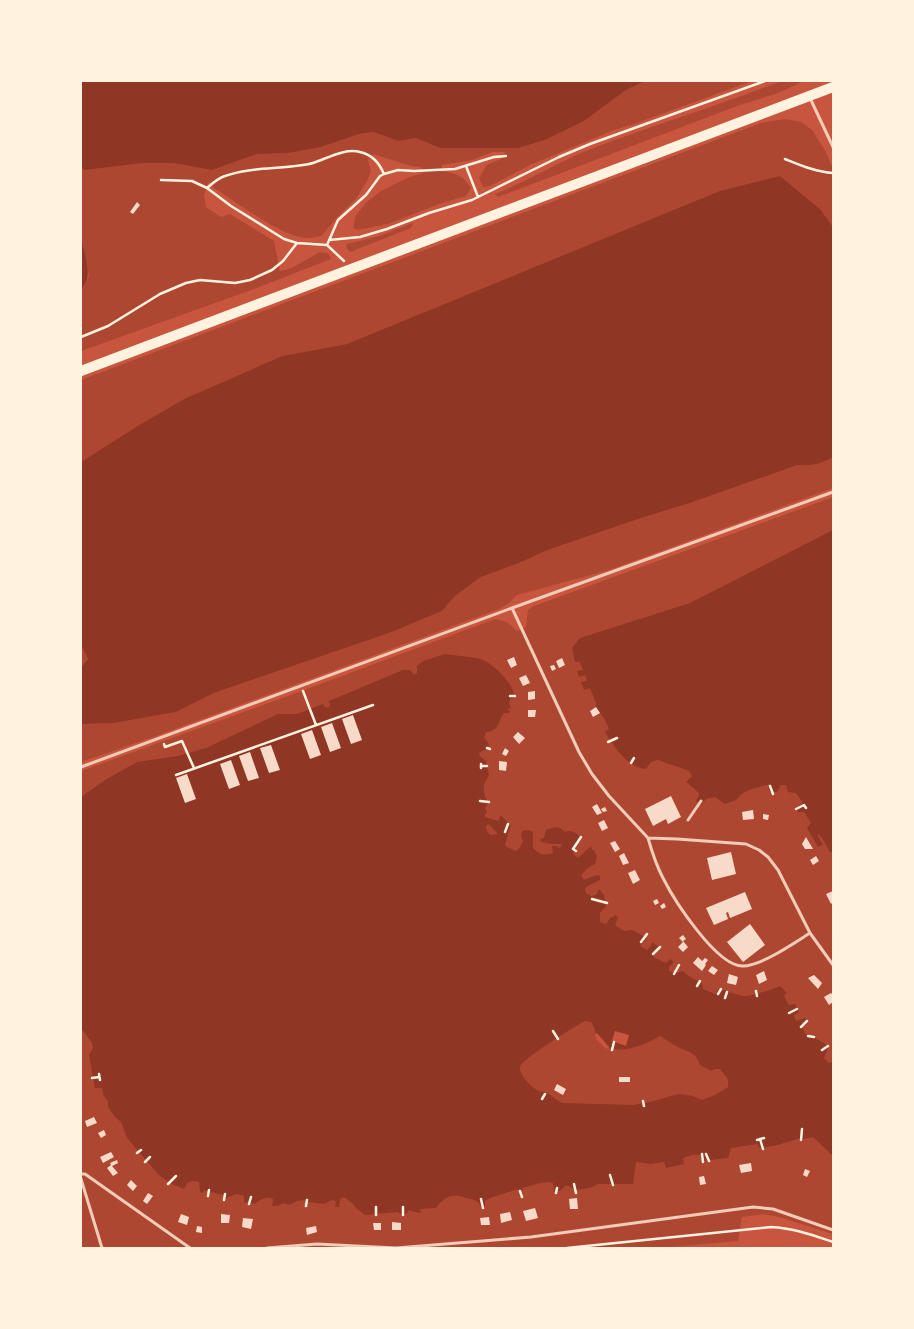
<svg xmlns="http://www.w3.org/2000/svg" width="914" height="1329" font-family="'Roboto Condensed',sans-serif">
<rect width="100%" height="100%" fill="#c8553d"/>
<!-- green -->
<path fill="#ae4732" d="M645,81h107l-115,42 -23,7 -84,35 -40,21 -7,1 -4,-9 8,-13 16,-7 2,-6h-12l-21,8 -30,5 -1,6c17,3 20,3 30,17l-5,8 -27,8 -51,20 -31,6 -4,-2 3,-13 11,-13 14,-11 26,-13 16,-5 -2,-6 -10,-1 -38,-12 -5,6 3,11 -4,10 -11,18 -15,14 -20,23c-5,1 -10,2 -15,2 -26,-2 -69,-36 -92,-50l-5,-7 -5,14 2,12 15,10 9,-3 44,27 6,30 12,-3 28,-16 8,1 3,6 -77,30 -173,62v-61l3,-3 5,-11 -2,-14 -6,-23v-70l4,1 59,-7h29l39,7 45,-16 31,-1 71,-19 14,-2 25,9 18,-3 24,10 107,-9 37,-18 42,-31z
M782,81h22l-26,12 -41,13 -239,91 -3,-3c31,-12 60,-30 91,-43 65,-25 131,-45 196,-70z
M785,119l16,3 11,8 14,22 7,17v58l-13,-18 -40,-33 -433,168 -65,12 -98,43 -45,26 -58,37v-82l680,-257z
M413,223l-2,5 -61,24 -4,-5 1,-3 32,-8z
M833,457v31l-224,82 -92,25 -8,8 -10,6 -343,127 -75,26v-40l1,2 32,-1 62,-11 38,-19 178,-61 50,-21 13,-15 26,-19 43,-16 21,-10 90,-31 55,-17 109,-38c13,1 23,-1 34,-8z
M833,497v737l-54,-17 -16,-3 -21,3 -4,24 -79,7h-578v-477l218,-79 196,-73 12,3 10,9 9,-4 2,-17 6,-4z
M81,645l7,14 -7,9z"/>
<!-- water -->
<path fill="#8f3625" fill-rule="evenodd" d="M81,81h569h-5l-19,9 -42,31 -37,18 -29,9h-78l-24,-10 -18,3 -25,-9 -14,2 -39,13 -32,6 -31,1 -45,16 -39,-7h-29l-59,7 -4,-1z
M780,176l40,33 13,18v230c-11,7 -21,9 -35,8l-108,38 -55,17 -90,31 -21,10 -43,16 -26,19 -13,15 -50,21 -178,61 -38,19 -62,11 -32,1 -1,-2v-54l7,-9 -7,-14v-183l58,-37 45,-26 98,-43 65,-12 373,-153z
M81,239c4,17 13,37 0,51z
M833,530v322h-3c-4,-6 -6,-12 -11,-18l-1,2 5,9 -5,2 -11,-19 4,-5 -7,-11h-6l-3,-4 8,-5 -7,-10 -8,-1 -2,-7h-5l-4,7h-7l-2,-5 4,-1 -1,-2c-12,3 -28,5 -35,16l-11,4 -10,-7 -9,2 -5,6 -5,-4 3,-6v-2l-13,-11 6,-6 -3,-5 -31,-11 -7,2 -5,7c-19,-2 -31,-21 -41,-37l4,-3 -5,-11 -4,-5 -4,-6v-4l-6,-15 -6,2 -3,-8 6,-1 -2,-6 -6,2 -2,-6 6,-1 -3,-8h-5l-3,-14 8,-10 110,-35z
M445,654c12,2 24,2 35,5 12,3 36,26 34,39l-4,1 -1,4 2,5 -4,1 3,2 -1,2h-5c-5,5 -4,14 -11,17 -2,2 -5,2 -7,2l-2,6 5,6 -1,6h-4l-5,3 1,3 6,5 3,15c-8,10 -6,16 -1,27l-3,5 2,4 -2,2v3l13,4 3,-6 10,11 -1,1 -5,18 2,2 9,4 4,-4 3,-6 -2,-5 1,-5 7,-1 4,2v16c7,7 11,8 20,5l-1,-7h5l1,2 3,-1 1,-3h-10l-11,-2 -1,-3 4,-1 2,-8 9,-3 5,1 5,4c7,-3 11,2 17,6l-5,7 -4,9 5,4 13,-12 1,4h2l3,7 -2,7 -7,4 -7,7 3,5 13,-5 3,1v4l-14,7 -1,2 1,4 5,3 5,-1 3,-6 5,6 2,11 -6,7v9l6,2 4,-6 6,-3 2,3 -3,7 9,6 8,-1 15,8 -7,8 7,4 4,-4 1,-4 6,4 1,3 -6,8 13,6 4,-4 4,3 -5,5v4l7,2 7,-2 7,6 12,6 1,6 12,5 3,-5c6,0 17,6 25,7 6,1 31,-7 37,-10l7,7 -3,2 2,5 3,5 6,-1 4,8 -5,3 2,6 9,-3 3,5 -5,5 2,6 9,2v2c6,2 11,5 14,10l-4,10 5,5 4,-1v94l-20,-19 -9,2h-7l-19,6 -18,3 -3,-4 -26,4 -3,10 -26,3 -2,-6h-8l-9,3 1,6 -18,4 -2,-6 -13,2 -15,-2 -3,22h-35l-8,4 -14,2 -10,-5 -6,6h-6l-1,-8 -5,-1 -8,1 -18,5 1,8h-2l-3,-7 -28,9 -5,3v6l-3,1 -5,-7c-19,-5 -27,-11 -41,7l-16,1 1,4 -7,-1 -5,-2 -3,4h-6l-2,-2 -33,3 -9,-7 -3,-4 -9,-7 -4,2 -1,8h-4l1,-6 -4,-1 -8,4 -16,-2v4h-3v-6l-8,1 -7,4 -7,-2 -5,3h-6l1,-7c-6,-3 -13,0 -18,5l-11,-2v-6l-7,-2 -9,3 -1,2 -4,-1v-3l-12,-3 -2,4 -2,-1 1,-4 -3,-1 -3,3 -2,-1 -1,-10 -5,-1 -6,1 -4,7 -12,-5 -12,-8 -33,-38 -6,-16 -6,-5 -7,-10v-6l-4,-5 -2,-8h-7l-6,-33 4,-7 -1,-5 -11,-15v-231l24,-17 32,-18 41,-6 28,-8 72,-34h19l26,-10 1,2 3,2 3,-2 -1,-5 74,-31h7l4,5 3,-2v-7l6,-5zM489,824l9,10h-1l-6,1c-4,-3 -5,-5 -5,-9zM585,1021l6,1c4,5 4,13 8,17 15,20 43,7 61,-3 6,3 10,7 16,10 11,6 20,5 24,19l11,6 4,-2h5l8,10v8l-11,7 -15,6 -9,-4 -14,-2 -30,8 -16,3 -70,-2c-7,-2 -11,-8 -18,-11 -3,-1 -4,0 -6,-1 -7,-3 -20,-16 -19,-24 2,-8 55,-41 65,-46z"/>
<!-- pier -->
<path fill="#c8553d" d="M615,1031l14,4 -3,11 -14,-5z
M597,1033l12,14 -3,2 -10,-10 -1,-4z"/>
<!-- building -->
<path fill="#f7dbc8" d="M137,202l3,3 -7,9 -3,-2z
M514,657l3,8 -6,3 -4,-8z
M562,658l3,7 -6,3 -3,-7z
M554,665l2,4 -4,2 -2,-5z
M526,675l4,8 -7,3 -4,-8z
M535,691v8l-7,1v-8z
M596,707l4,6 -7,4 -3,-6z
M528,710h8l-1,7h-7z
M353,715l9,25 -11,4 -9,-25z
M332,723l9,25 -11,4 -9,-25z
M312,730l9,25 -11,4 -9,-25z
M518,732l7,6 -6,6 -6,-7z
M271,745l9,25 -11,3 -9,-25z
M505,748l4,3 -3,5 -4,-2z
M250,752l9,26 -11,3 -9,-25z
M231,760l9,25 -11,4 -9,-25z
M499,761l8,1 -1,9 -7,-1z
M187,774l9,25 -11,4 -9,-25z
M671,796l10,21 -13,7 -2,-5 -13,7 -8,-17z
M597,804l5,9 -5,2 -5,-8z
M605,807l2,4 -4,1 -2,-3z
M753,810l1,9 -11,1 -1,-8z
M763,814l6,1 -1,5 -5,-1z
M604,820l4,8 -6,3 -4,-8z
M806,837l7,12h-8l-3,-5z
M615,841l5,8 -5,3 -5,-9z
M731,852l5,22 -24,6 -5,-22z
M624,853l5,10 -6,2 -4,-9z
M816,856l3,5 -6,4 -3,-5z
M635,870l5,10 -7,4 -5,-11z
M833,891v11l-2,2 -5,-10z
M745,892l7,17 -22,9 -2,-6 -2,1 2,6 -14,6 -8,-17z
M657,899l2,4 -4,2 -2,-4z
M664,903l2,4 -4,2 -2,-3z
M750,924l15,21 -22,17 -16,-20z
M683,935l3,4 -3,2 5,6 -5,5 -5,-5 5,-5 -4,-4z
M698,957l4,4 3,-3 3,2 -3,4 1,1 -4,6 -9,-8z
M712,966l6,4 -4,5 -6,-4z
M764,971l3,9 -8,4 -3,-9z
M729,974l9,3 -2,8 -9,-2z
M814,975l8,8 -4,6 -10,-11z
M831,993l2,2v7l-4,3 -5,-8z
M619,1077h11v5h-11z
M557,1084l9,5 -3,6 -9,-5z
M94,1117l3,6 -10,4 -2,-6z
M104,1130l2,5 -5,3 -3,-5z
M111,1152l3,5 -11,6 -3,-6z
M117,1160l1,3 -6,3 6,7 -5,3 -6,-8 4,-3 -1,-2z
M751,1163l1,8 -11,2 -2,-8z
M805,1169l5,2 -3,6 -4,-2z
M704,1176l2,8 -6,1 -1,-8z
M131,1180l6,6 -4,5 -6,-6z
M148,1193l5,3 -6,8 -4,-3z
M577,1198l1,11h-8l-1,-10z
M535,1208l3,10 -12,3 -3,-10z
M510,1212l2,8 -11,3 -1,-9z
M181,1214l8,3 -2,8 -9,-3z
M221,1214l9,1 -1,8h-8z
M489,1217l1,8h-9l-1,-7z
M243,1218l10,1 -2,10 -9,-2z
M392,1222l9,1v7h-9z
M373,1223h8v7h-7z
M197,1226l5,1v6l-6,-1z
M316,1226l1,6 -10,3 -1,-7z"/>
<g fill="none" stroke-linecap="round" stroke-linejoin="round">
<!-- path -->
<path stroke="#fff3e0" stroke-width="2.5" d="M785,159c15,6 31,13 48,14
M466,166l12,31
M161,180l31,1 15,7 24,18 53,33 13,4 30,2 17,16
M207,188c6,-5 11,-10 18,-12 22,-8 47,-7 70,-10 6,-1 12,-1 18,-3 15,-5 32,-15 47,-11 13,3 19,11 24,22
M329,240l31,-3 27,-8 42,-16 43,-13 87,-43 31,-13 175,-63
M327,245l11,-25 28,-25 14,-19 4,-2 14,-4 16,1 41,-2 39,-12 12,-1
M81,337l27,-11 52,-32 26,-11 14,-3 35,3 15,-3 22,-10 11,-9 14,-18
M303,691l13,34
M510,696h5
M608,742l9,-4
M164,744l1,3 17,-6 12,27
M487,748l3,1
M631,763l3,-5
M481,764v4
M481,766h6
M176,775l197,-70
M770,786l3,8
M480,801l9,1
M796,809l8,-4 2,3
M505,832l3,-8
M576,851l-3,-2 8,-12
M592,899l15,4
M641,942l6,-8
M653,954l7,-7
M674,974l5,-9
M697,986l3,-5
M756,991l1,5
M718,994l3,-5
M725,998l2,-6
M789,1013l8,-4
M801,1027l6,-6
M553,1031l5,8
M808,1036l6,1
M612,1050l2,-8
M822,1050l6,-4
M99,1074l1,6
M92,1078l7,-1
M542,1099l3,-5
M643,1101l1,5
M760,1139l3,10
M757,1140l7,-2
M801,1140l1,-11
M137,1153l4,-3
M702,1154l1,8
M706,1154l3,7
M145,1162l5,-5
M610,1175l3,10
M168,1184l8,-8
M574,1184l2,9
M520,1191l2,6
M556,1193l1,-5
M208,1196l1,-6
M481,1199l2,9
M224,1200l1,-6
M249,1204l2,-7
M306,1206l1,-6
M376,1207v8
M403,1215v-8
M567,1248l204,-21c22,1 41,8 62,15"/>
<!-- service -->
<path stroke="#f1ccb7" stroke-width="3" d="M810,98l23,49
M512,608l67,144 13,22 17,22 39,42 29,1 69,5 13,6 9,7 10,13 32,63 23,32
M81,767l431,-159 321,-116
M688,820l13,-19
M648,838c4,14 8,27 15,40 11,22 54,89 80,88 18,0 51,-23 67,-33
M81,1174h4l105,74
M81,1179l21,69
M267,1248l50,-4 79,4 135,-11 222,-30 20,2 60,21"/>
<!-- primary -->
<path stroke="#fff3e0" stroke-width="10" d="M81,371l752,-284"/>
</g>
<!-- border -->
<rect width="914" height="1329" fill="none" stroke="#fff3e0" stroke-width="164"/>
</svg>
